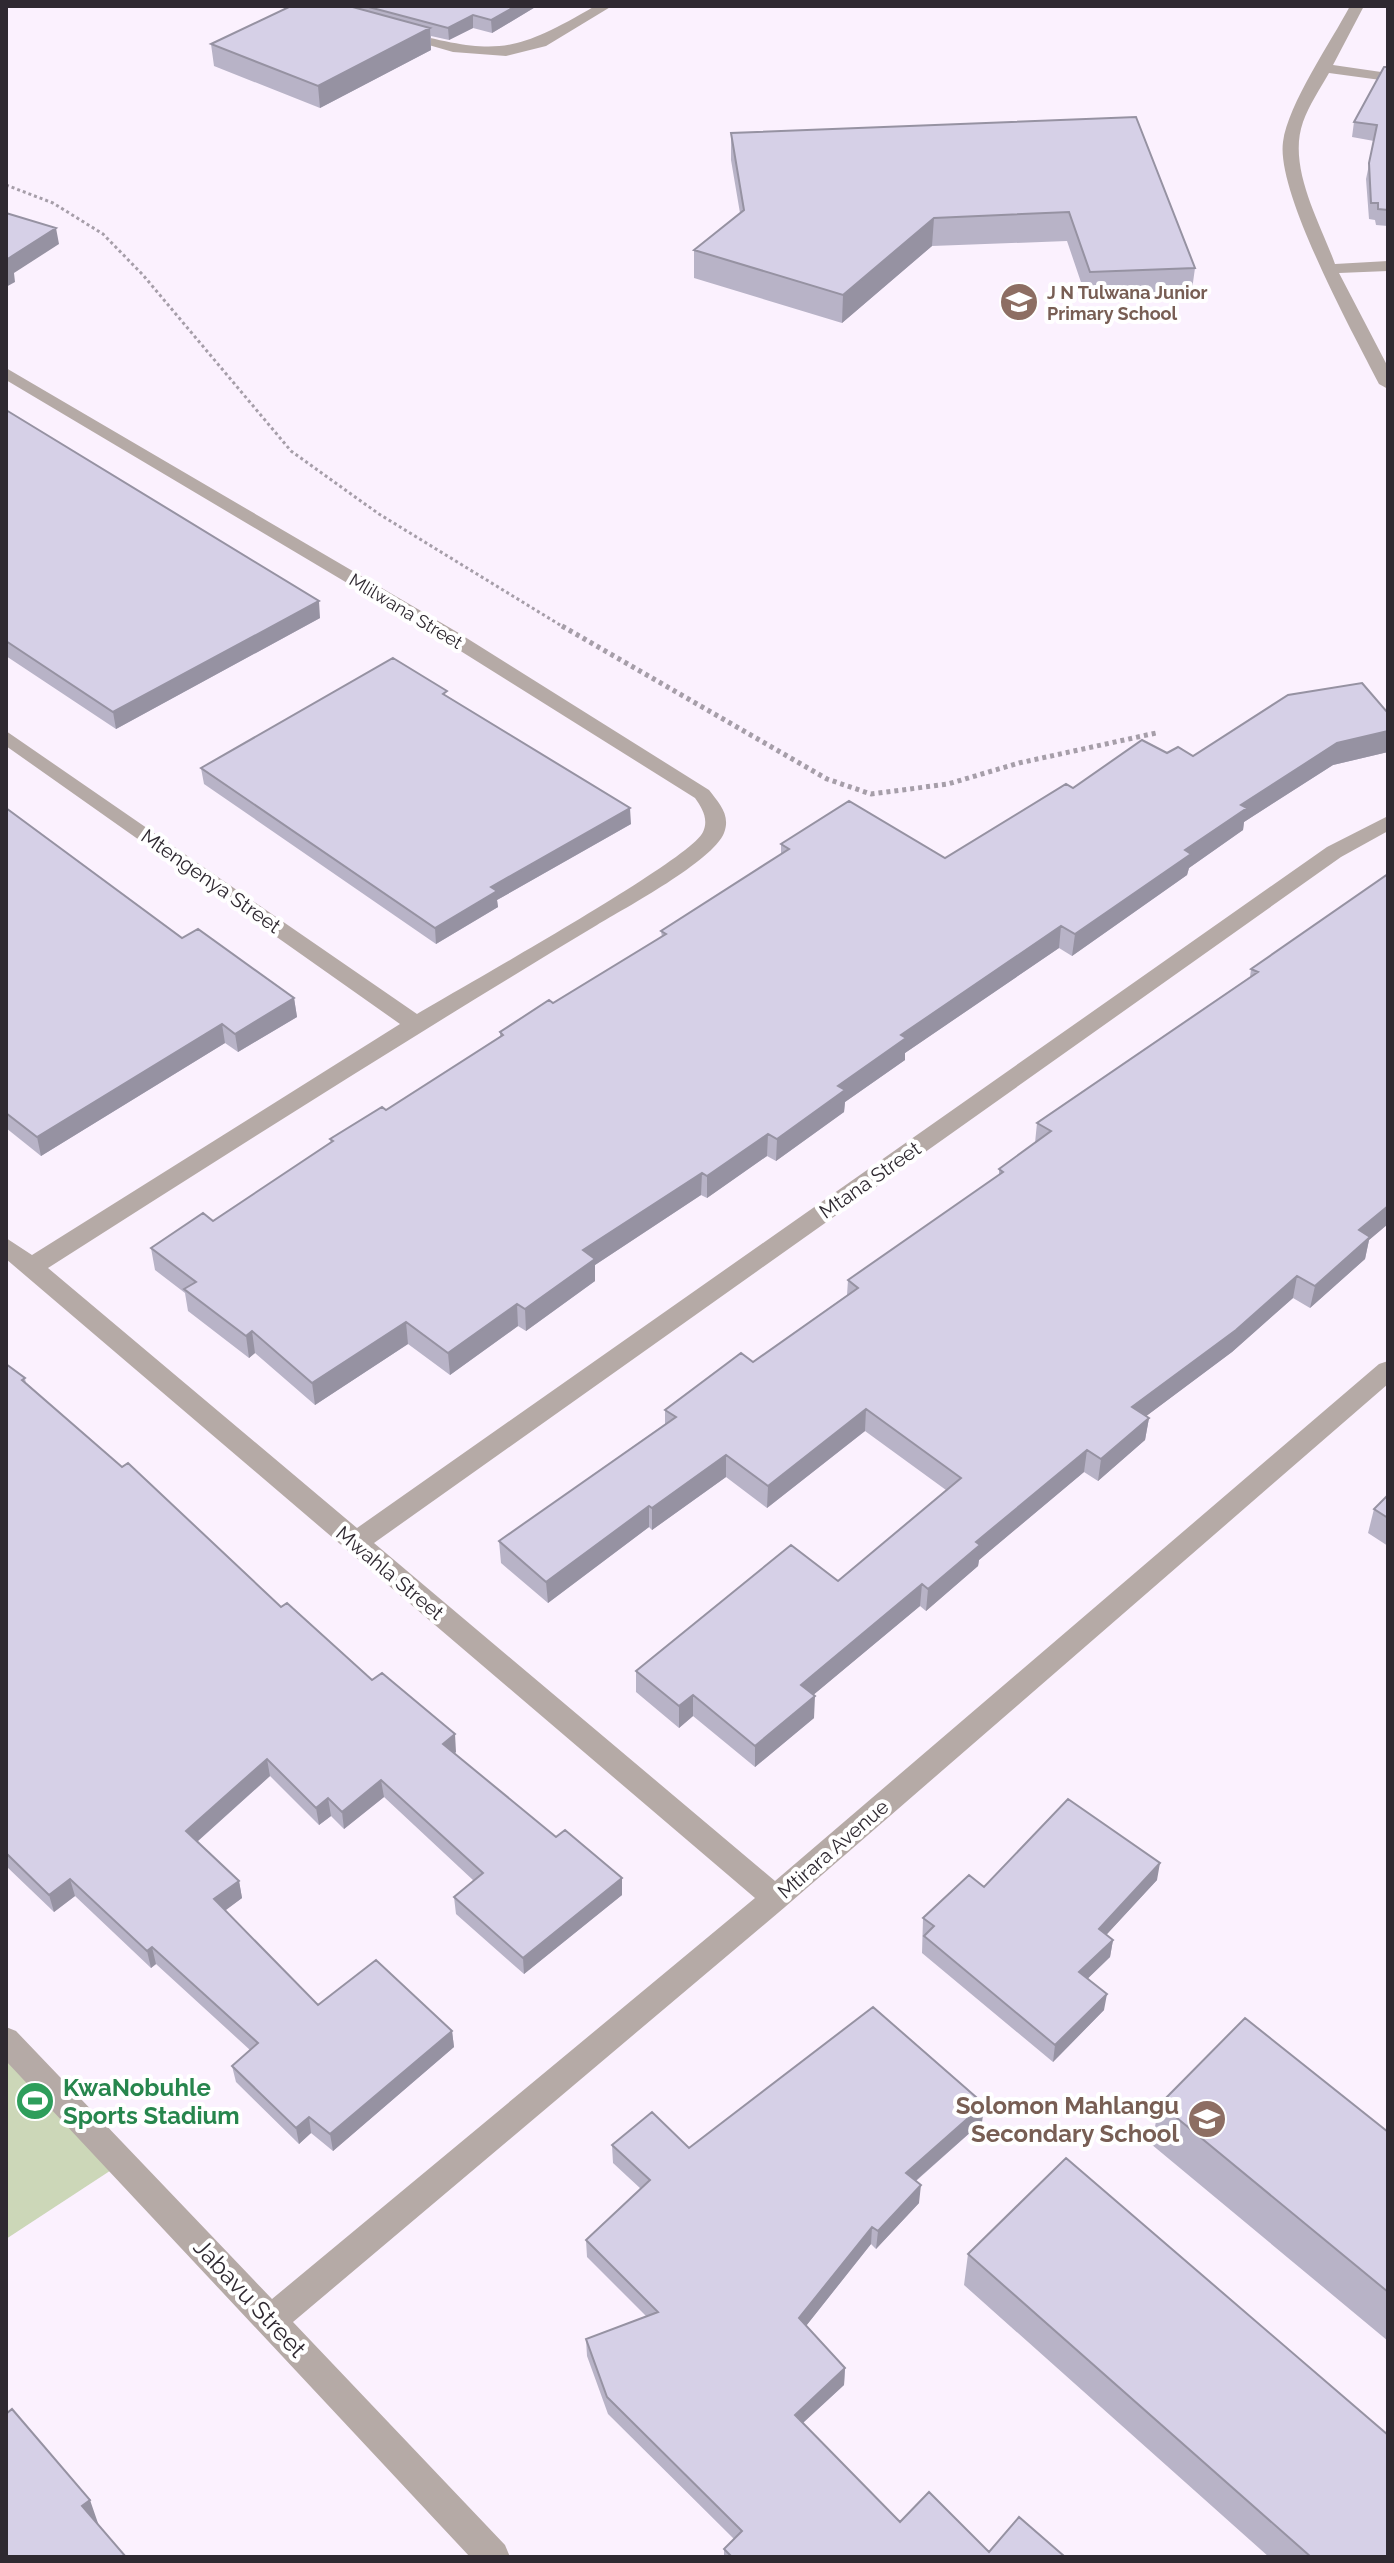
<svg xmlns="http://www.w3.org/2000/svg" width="1394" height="2563" font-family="Raleway,sans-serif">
<rect width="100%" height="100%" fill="#fbf1fe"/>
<!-- green -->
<path fill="#ccd7b8" d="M6,2040l116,123 -116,76z"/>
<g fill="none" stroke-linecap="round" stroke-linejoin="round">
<!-- path-far1 -->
<path stroke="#a69ea9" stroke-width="3" stroke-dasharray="3 3" stroke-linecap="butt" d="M6,185l47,18 50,31 40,41 148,176 88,63 186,114"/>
<!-- path -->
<path stroke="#a69ea9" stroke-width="5" stroke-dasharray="4 4" stroke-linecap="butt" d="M562,626l265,153 44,15 77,-10 71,-21 137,-30"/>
<!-- minor -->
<path fill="#b5aaa6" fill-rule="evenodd" d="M595,6h17l-66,40 -40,10 -53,-4 -59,-17 7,-4c94,23 109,25 194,-25z
M1350,6h14l-31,59 55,8v8l-59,-8c-9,16 -20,32 -26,49 -16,45 17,100 32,142l53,-3v10l-49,2 49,94v22l-9,-5c-25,-49 -103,-191 -96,-242 5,-38 48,-100 67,-136z
M6,368l451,264 252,158c10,13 22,25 15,43 -11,28 -99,75 -127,92 -185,111 -367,227 -549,343l309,260 970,-681 61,-31v15l-47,26 -967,686 401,338 604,-517 9,-3v23l-603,523 -492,415 212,223 5,12h-40l-464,-496v-34l10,4 256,268 483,-401 -749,-639v-21l26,17 368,-231 -394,-278v-15l411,283c41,-25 274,-154 286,-182 6,-13 -1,-24 -8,-34l-252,-158 -437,-260z"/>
</g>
<!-- wall -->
<path fill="#b8b3c7" d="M291,6h246l-45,27 -19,-5 -24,12 -18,-4v14l-111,58 -106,-42 -3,-22z
M1388,67v159l-12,-1 -1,-5 -6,-1 -3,-40 8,-38 -22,-4 2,-15z
M1136,117l59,151 -4,29 -104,3 -20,-59 -135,5 -90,77 -148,-45v-28l46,-37 -9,-53v-27z
M6,410l314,208 -204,111 -110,-73z
M447,696l184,128 -134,76 1,7 -62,37 -232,-160 -3,-16z
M1388,713v39l-55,13 -89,57 -1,8 -54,38 -2,7 -115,81 -13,-8 -154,105v7l-60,42 -1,10 -68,49 -9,-5 -60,42 -6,-3 -106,70v16l-69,50 -8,-5 -68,49 -42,-31 -93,61 -60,-52 -6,5 -61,-47 -3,-18 -30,-23 -4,-22 62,-27 118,-78 -1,-4 56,-29 114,-73v-5l53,-29 109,-66 -1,-6 120,-77v-10l164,14 128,-70 94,-35 26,3z
M6,808l176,130 112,60 3,19 -59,35 -13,-9 -184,113 -35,-28z
M1388,874v350l-19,16 -4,19 -55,49 -17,-10 -61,54 -86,64 3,2 -4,22 -47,41 -14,-9 -105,88 -1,6 -52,45 -6,-5 -107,89 1,23 -59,49 -62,-51 -14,12 -43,-36v-21l202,-90 108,-91 -81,-59 -98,77 -41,-31 -74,53 -3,-3 -101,76 -47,-40 -2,-22 166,-117v-14l88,-48 94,-67 1,-15 151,-105v-6l36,-26 2,-20 213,-146 1,-8z
M6,1364l19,14 1,6 255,223 91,73 84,72 -2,2 102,83 66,41v17l-98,79 -68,-60 -2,-17 20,-16 -90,-84 -40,32 -13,-13 -12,9 -49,-49 -73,66 42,39 3,17 -17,12 93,95 134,26 2,16 -121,104 -22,-18 -12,11 -63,-62 -4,-16 18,-16 -94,-86 -5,4 -76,-72 -21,16 -48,-46z
M1388,1495v51l-20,-13 6,-24z
M1157,1880l-51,55 7,5 -3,17 -22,21 16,32 -51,52 -131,-109 1,-35 61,-31z
M984,2104l-2,18 -66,59 3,22 -43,46 -5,-5 -65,82 39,42 -1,17 -41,38 97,99 89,30 75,4 -1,1h-339v-8l10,-10 -126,-125 -21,-58 -1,-17 60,-23 -59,-59 -1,-17 55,-51 -28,-26 -1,-18 77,3z
M1160,2104l228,28v209l-237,-197z
M968,2254l420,303h-119l-305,-272z"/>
<!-- shaded-wall -->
<path fill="#9692a2" d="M516,6h21l-45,27 -1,-13z
M473,15v13l-24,12 -1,-12z
M430,28l1,22 -111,58 -2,-22z
M934,218l-2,28 -90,77 1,-28z
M56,228l3,16 -45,29 1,9 -9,5v-27z
M319,601l1,17 -204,111 -3,-17z
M1388,731v21l-55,13 -89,57 -1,8 -54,38 -2,7 -115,81 3,-22 110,-84 56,-45 96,-62z
M630,808l1,16 -134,76 1,7 -62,37 -1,-16 56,-41z
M1061,926l-2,22 -154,105v7l-60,42 -1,10 -68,49 1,-22 61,-53 63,-51z
M294,998l3,19 -59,35 -3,-18z
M222,1024l3,19 -184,113 -4,-19z
M768,1134l-1,22 -60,42v-22z
M702,1173l-1,22 -106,70v16l-69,50 -1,-22 58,-59z
M1388,1206v18l-19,16 -4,19 -55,49 5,-22 44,-56z
M1297,1276l-4,22 -61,54 -103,77 3,-22z
M517,1304l1,22 -68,49 -2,-22z
M406,1322l2,22 -93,61 -3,-22z
M252,1331l3,22 -6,5 -3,-22z
M866,1409l-1,22 -98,77 1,-22z
M1149,1418l-4,22 -47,41 3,-22z
M1087,1450l-3,22 -105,88 -1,6 -52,45 2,-22 48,-47z
M726,1455v22l-74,53v-22z
M649,1506v21l-101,76 -2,-21z
M922,1584l-2,22 -120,100 1,-21z
M693,1695v21l-14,12v-22z
M815,1696l-1,22 -59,49v-21z
M455,1734l1,18 -12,9 -1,-17z
M267,1759l3,17 -80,72 -4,-17z
M381,1780l3,17 -40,32 -2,-17z
M328,1798l3,18 -12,9 -3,-17z
M1160,1863l-3,17 -61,66 3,-17z
M622,1878v17l-98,79 -1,-16z
M70,1879l5,17 -21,16 -5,-17z
M239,1881l3,17 -24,18 -4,-17z
M1113,1940l-3,17 -33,32 2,-17z
M152,1947l4,17 -5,4 -4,-17z
M1107,1994l-3,16 -51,52 2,-17z
M452,2031l2,16 -121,104 -3,-17z
M984,2104l-2,18 -78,69 2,-18z
M309,2117l2,16 -12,11 -3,-16z
M921,2185l-2,18 -43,46 2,-18z
M872,2227l-1,17 -73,92 1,-18z
M845,2368l-1,17 -50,46 1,-16z
M90,2500l9,26 -17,-20z"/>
<!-- building -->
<path fill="#d6d0e7" stroke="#9692a2" stroke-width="2" d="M291,6h58l81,22 -112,58 -107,-42z
M365,6h151l-25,14 -18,-5 -25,13z
M1384,67h4v143l-10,-1v-6h-7l-2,-40 8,-38 -23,-3z
M1136,117l59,151 -105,4 -21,-60 -135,6 -91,77 -149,-45 50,-40 -13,-77z
M6,213l50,15 -50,32z
M6,410l313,191 -206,111 -107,-71z
M393,658l54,33 -4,3 187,114 -139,79 6,4 -62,37 -234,-160z
M1362,683l26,30v18l-51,12 -96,62 6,3 -62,42 6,4 -116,80 -14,-8 -160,109 5,3 -68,48 7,4 -68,49 -9,-5 -61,42 -5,-3 -119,77 12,9 -70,50 -8,-5 -69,49 -42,-31 -94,61 -60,-52 -6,5 -62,-47 12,-7 -45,-34 52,-35 10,8 120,-80 -3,-2 52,-32 4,3 117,-75 -3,-3 49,-32 4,3 113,-69 -5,-3 128,-82 -8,-5 68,-43 96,57 121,-74 7,4 69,-48 25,13 11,-6 15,9 95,-61z
M6,808l176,130 16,-9 96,69 -59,36 -13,-10 -185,113 -31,-24z
M1388,874v332l-29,24 11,7 -55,49 -18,-10 -61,54 -104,77 17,11 -48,41 -14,-9 -111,92 4,3 -52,44 -6,-5 -121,101 14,11 -60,50 -62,-51 -14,11 -43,-35 155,-126 47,36 123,-103 -95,-69 -98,77 -42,-31 -74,53 -3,-2 -103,76 -47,-41 177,-124 -11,-7 76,-57 12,9 105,-74 -10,-8 155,-108 -4,-3 52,-38 -14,-8 221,-151 -7,-3z
M6,1364l19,14 -3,2 100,87 6,-4 153,144 6,-4 85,77 10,-7 73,61 -12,10 113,93 9,-7 57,48 -99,80 -69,-61 29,-24 -102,-93 -39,32 -14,-14 -12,10 -49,-49 -81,72 53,50 -25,18 104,106 58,-45 76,71 -122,103 -21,-17 -13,11 -64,-62 26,-23 -106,-96 -5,4 -77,-72 -21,16 -43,-42z
M1388,1495v23l-14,-9z
M1068,1799l92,64 -61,66 14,11 -34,32 28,22 -52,51 -131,-109 10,-10 -11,-8 46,-43 15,12z
M873,2007l111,97 -78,69 15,12 -43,46 -6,-4 -73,91 46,50 -50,47 105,107 29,-30 60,60 30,-35 45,39 -2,1h-330l-8,-8 18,-18 -135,-134 -21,-58 72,-27 -72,-72 64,-60 -38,-35 40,-33 37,36z
M1245,2018l143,114v160l-228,-188z
M1066,2158l322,277v122h-77l-343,-303z
M12,2409l78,91 -8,6 44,51h-120v-143z"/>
<!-- icons -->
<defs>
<symbol id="school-disc" viewBox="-11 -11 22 22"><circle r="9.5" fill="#8d6e63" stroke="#fff"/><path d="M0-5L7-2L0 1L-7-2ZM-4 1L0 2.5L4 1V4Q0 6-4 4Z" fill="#fff"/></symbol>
<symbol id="stadium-disc" viewBox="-11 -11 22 22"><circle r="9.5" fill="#2e9e5b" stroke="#fff"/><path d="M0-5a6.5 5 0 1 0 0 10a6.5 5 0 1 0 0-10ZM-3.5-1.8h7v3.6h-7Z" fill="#fff"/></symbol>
</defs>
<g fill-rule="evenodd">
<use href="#school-disc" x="997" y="280" width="44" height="44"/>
<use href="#stadium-disc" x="13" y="2079" width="44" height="44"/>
<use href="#school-disc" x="1185" y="2097" width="44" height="44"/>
</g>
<g text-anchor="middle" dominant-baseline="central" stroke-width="8" stroke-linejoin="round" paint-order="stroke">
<!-- far-education labels -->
<g font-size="18" font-weight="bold" fill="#785e54" stroke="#fff" text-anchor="start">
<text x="1047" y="292">J N Tulwana Junior<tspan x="1047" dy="21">Primary School</tspan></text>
</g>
<!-- far-street labels -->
<g font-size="18" fill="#2f2931" stroke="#fff">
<text transform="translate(406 611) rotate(31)">Mlilwana Street</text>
</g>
<!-- street labels -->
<g font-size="20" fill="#2f2931" stroke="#fff">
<text transform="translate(211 881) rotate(35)">Mtengenya Street</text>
<text transform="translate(870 1180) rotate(-35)">Mtana Street</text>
<text transform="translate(390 1573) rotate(40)">Mwahla Street</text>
<text transform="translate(833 1849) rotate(-41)">Mtirara Avenue</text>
</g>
<!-- near-leisure labels -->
<g font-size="24" font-weight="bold" fill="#27864d" stroke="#fff" text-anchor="start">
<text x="63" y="2087">KwaNobuhle<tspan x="63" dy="28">Sports Stadium</tspan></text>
</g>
<!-- near-education labels -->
<g font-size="24" font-weight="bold" fill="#785e54" stroke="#fff" text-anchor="end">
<text x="1179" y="2105">Solomon Mahlangu<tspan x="1179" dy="28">Secondary School</tspan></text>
</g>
<!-- near-street labels -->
<g font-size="24" fill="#2f2931" stroke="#fff">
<text transform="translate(250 2298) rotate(47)">Jabavu Street</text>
</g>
</g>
<!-- border -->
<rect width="1394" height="2563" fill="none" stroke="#2f2931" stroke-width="16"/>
</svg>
